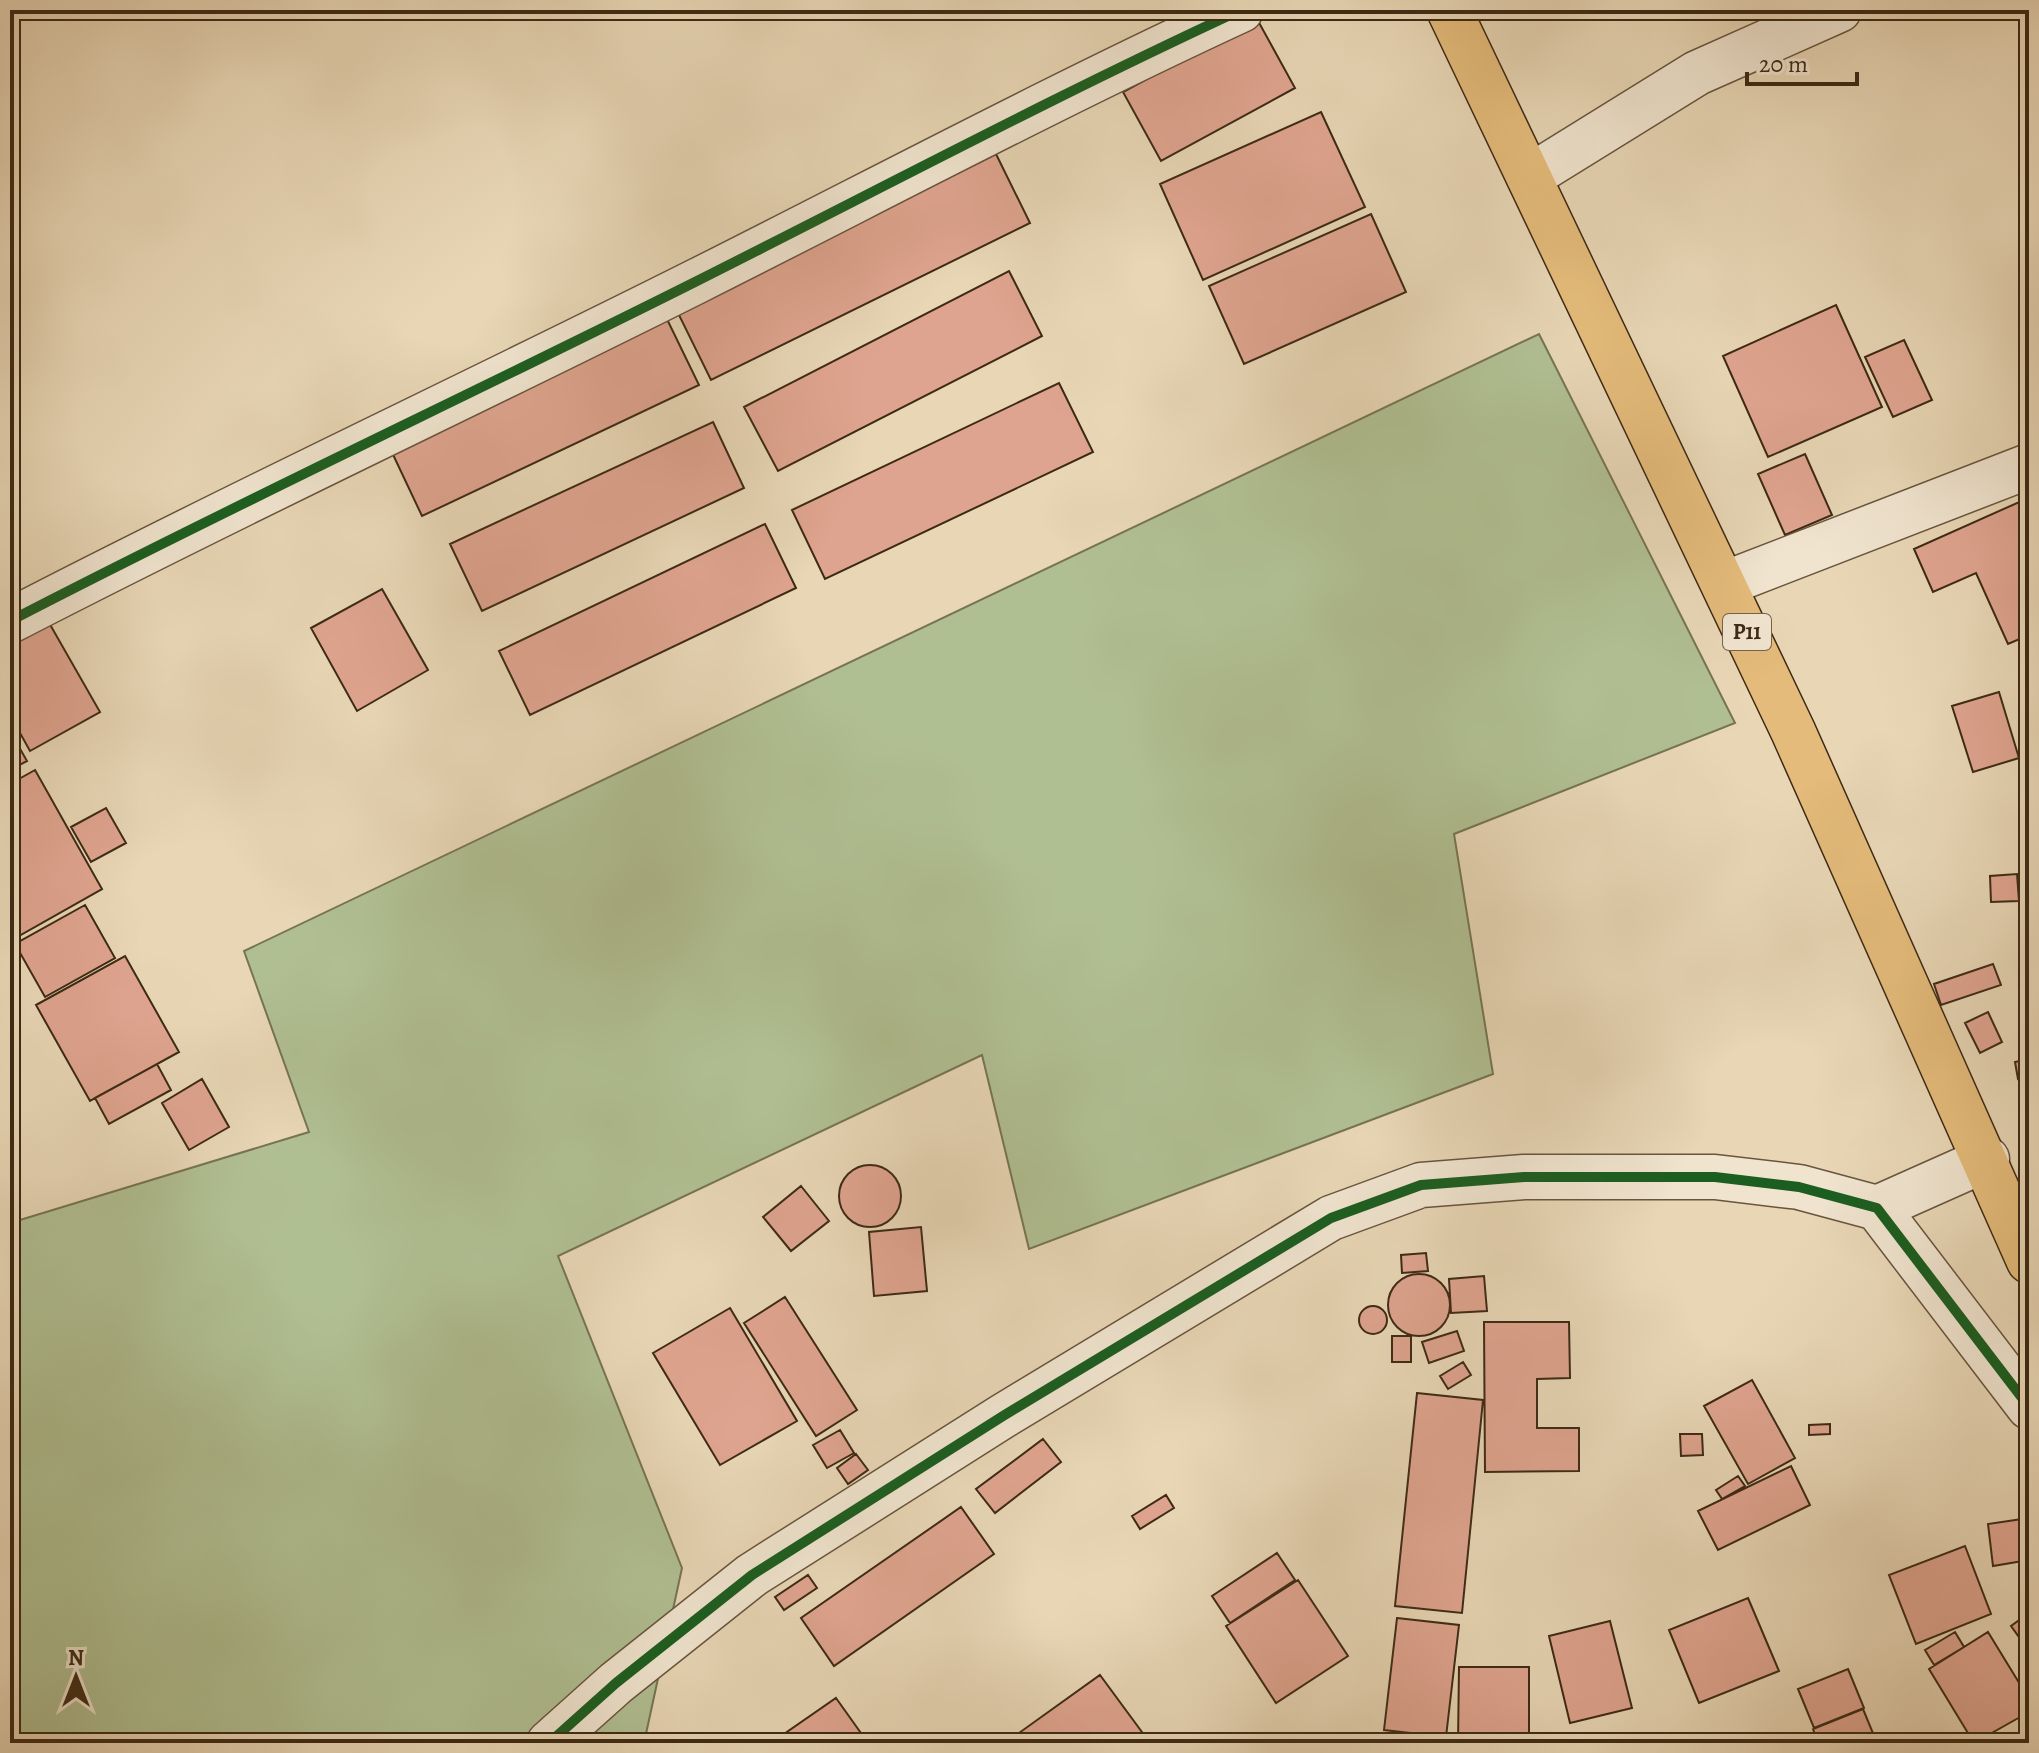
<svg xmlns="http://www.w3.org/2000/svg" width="2039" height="1753" font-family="Alegreya,serif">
<rect width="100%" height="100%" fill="#e8d6b5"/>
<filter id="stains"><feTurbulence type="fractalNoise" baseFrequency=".0025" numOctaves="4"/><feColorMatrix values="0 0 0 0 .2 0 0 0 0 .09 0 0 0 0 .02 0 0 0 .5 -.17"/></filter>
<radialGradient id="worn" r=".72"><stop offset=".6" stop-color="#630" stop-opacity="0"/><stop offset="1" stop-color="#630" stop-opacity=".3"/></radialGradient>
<!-- green -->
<path fill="#b0bf92" stroke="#767454" stroke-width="2" d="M1539,334l196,389 -281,111 39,240 -464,175 -47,-194 -424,201 124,312 -38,175h-634v-520l299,-91 -65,-181z"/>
<!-- building -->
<path fill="#dfa48f" stroke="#3d2a15" stroke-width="2" d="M1257,19l38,69 -134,73 -38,-69z
M1321,112l44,95 -162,73 -43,-96z
M996,154l34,69 -319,157 -34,-69z
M1371,214l35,78 -162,72 -35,-78z
M1009,271l33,65 -264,135 -34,-64z
M1836,305l46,102 -114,50 -45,-101z
M664,313l35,72 -277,131 -34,-72z
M1904,340l28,60 -39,17 -28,-60z
M1059,383l34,69 -268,127 -33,-69z
M713,422l31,66 -262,123 -32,-67z
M1805,454l27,61 -47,20 -27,-61z
M2026,499l3,7v129l-21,9 -32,-71 -43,19 -19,-43z
M765,524l31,64 -266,127 -31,-64z
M382,589l46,81 -71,41 -46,-83z
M44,614l56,98 -70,39 -20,-36v-82z
M1999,692l20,66 -46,14 -21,-66z
M10,731l17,30 -17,9z
M35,770l67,119 -92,52v-157z
M106,808l20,35 -35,19 -20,-35z
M2017,874l2,27 -28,1 -1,-26z
M85,905l30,53 -70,39 -30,-53z
M125,956l54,96 -89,49 -54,-96z
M1993,964l8,21 -60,20 -7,-21z
M1988,1012l14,30 -22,11 -15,-30z
M2029,1059v18l-11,2 -3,-17z
M157,1064l14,26 -62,34 -14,-26z
M202,1079l27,48 -40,23 -27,-47z
M839 1196a31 31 0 1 1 62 0a31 31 0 1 1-62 0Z
M801,1186l28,35 -38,30 -28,-34z
M921,1227l6,64 -53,5 -5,-64z
M1426,1253l2,18 -26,2 -1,-18z
M1388 1305a31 31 0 1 1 62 0a31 31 0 1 1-62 0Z
M1484,1276l3,35 -36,2 -2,-34z
M785,1297l72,113 -41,26 -72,-113z
M1359 1320a14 14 0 1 1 28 0a14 14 0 1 1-28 0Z
M730,1308l67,113 -77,44 -67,-112z
M1484,1322h85l1,56 -33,1v49h42v43l-94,1z
M1457,1331l7,20 -35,12 -7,-21z
M1392,1336h19v26h-19z
M1463,1362l8,13 -23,14 -8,-13z
M1752,1380l43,78 -47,26 -44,-78z
M1417,1393l66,7 -21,213 -67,-7z
M1830,1424v10l-21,1v-10z
M840,1430l14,23 -27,15 -14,-23z
M1680,1434h22l1,21 -22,1z
M1043,1439l18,23 -66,51 -19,-24z
M856,1454l12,16 -20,14 -11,-16z
M1791,1466l19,39 -92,45 -20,-39z
M1738,1476l7,10 -23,13 -6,-9z
M1166,1495l8,13 -34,21 -8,-13z
M961,1507l33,47 -160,112 -33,-48z
M2029,1518v42l-36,6 -5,-42z
M1965,1546l26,68 -75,30 -27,-69z
M1277,1553l18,27 -65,43 -18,-27z
M808,1575l9,13 -33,22 -9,-13z
M1298,1580l50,76 -72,47 -50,-77z
M1748,1598l31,73 -80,32 -30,-73z
M2029,1613v17l-10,7 -8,-11z
M1397,1618l62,7 -13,112 -62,-7z
M1610,1621l22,87 -62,15 -21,-87z
M1955,1632l9,15 -30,18 -9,-15z
M1988,1632l41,67v13l-55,31 -45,-74z
M1459,1667h70v76h-71z
M1848,1669l16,39 -50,20 -16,-39z
M1100,1675l50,68h-145z
M836,1698l32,45h-97z
M1863,1709l14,34h-59l-5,-14z"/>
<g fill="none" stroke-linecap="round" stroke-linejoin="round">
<defs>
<path id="minor" d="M1529,177l168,-104 142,-63
M1724,584l305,-118
M10,621c227,-118 458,-225 687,-340 181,-91 360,-186 544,-271
M1877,1208l110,-49
M549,1743l67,-60 136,-108 251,-159 328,-198 90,-33 103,-8h191l84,10 78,21 152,199"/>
<path id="primary" d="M1449,10l344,721 236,530"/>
</defs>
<!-- minor casing -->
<use href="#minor" stroke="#68553d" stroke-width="47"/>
<!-- primary casing -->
<use href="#primary" stroke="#3d2a15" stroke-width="47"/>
<!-- minor -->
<use href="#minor" stroke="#f0e4cf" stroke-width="44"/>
<!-- primary -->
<use href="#primary" stroke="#e4bb7a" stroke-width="44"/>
<defs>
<path id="cycleway" d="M10,621c227,-118 458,-225 687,-340 181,-91 360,-186 544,-271
M549,1743l67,-60 136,-108 251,-159 328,-198 90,-33 103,-8h191l84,10 78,21 152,199"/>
</defs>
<!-- cycleway casing -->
<use href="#cycleway" stroke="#f0e4cf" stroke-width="15"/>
<!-- cycleway -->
<use href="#cycleway" stroke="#1b5e20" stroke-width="10"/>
</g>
<g text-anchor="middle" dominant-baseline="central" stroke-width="7" stroke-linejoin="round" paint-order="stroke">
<!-- shield labels -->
<rect fill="#f0e4cf" stroke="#73624d" stroke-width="2" x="1723" y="614" width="48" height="36" rx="6"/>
<g font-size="22" font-weight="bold" fill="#3d2a15">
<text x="1747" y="632">P11</text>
</g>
</g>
<!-- margin -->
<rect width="2039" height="1753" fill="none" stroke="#e8d6b5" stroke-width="40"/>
<rect x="12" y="12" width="2015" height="1729" fill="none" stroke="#3d2a15" stroke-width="4"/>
<rect x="20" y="20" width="1999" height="1713" fill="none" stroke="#3d2a15" stroke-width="2"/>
<!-- north arrow -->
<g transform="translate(76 1677)" stroke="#f0e4cf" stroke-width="6" paint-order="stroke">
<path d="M0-6L14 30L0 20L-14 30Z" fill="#3d2a15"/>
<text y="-12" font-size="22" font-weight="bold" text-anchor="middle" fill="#3d2a15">N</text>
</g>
<!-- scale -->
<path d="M1747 72v12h110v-12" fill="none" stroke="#3d2a15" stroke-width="4"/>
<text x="1759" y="72" font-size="24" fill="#3d2a15" stroke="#f0e4cf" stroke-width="6" paint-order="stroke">20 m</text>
<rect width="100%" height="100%" filter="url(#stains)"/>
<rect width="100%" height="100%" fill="url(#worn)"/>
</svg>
